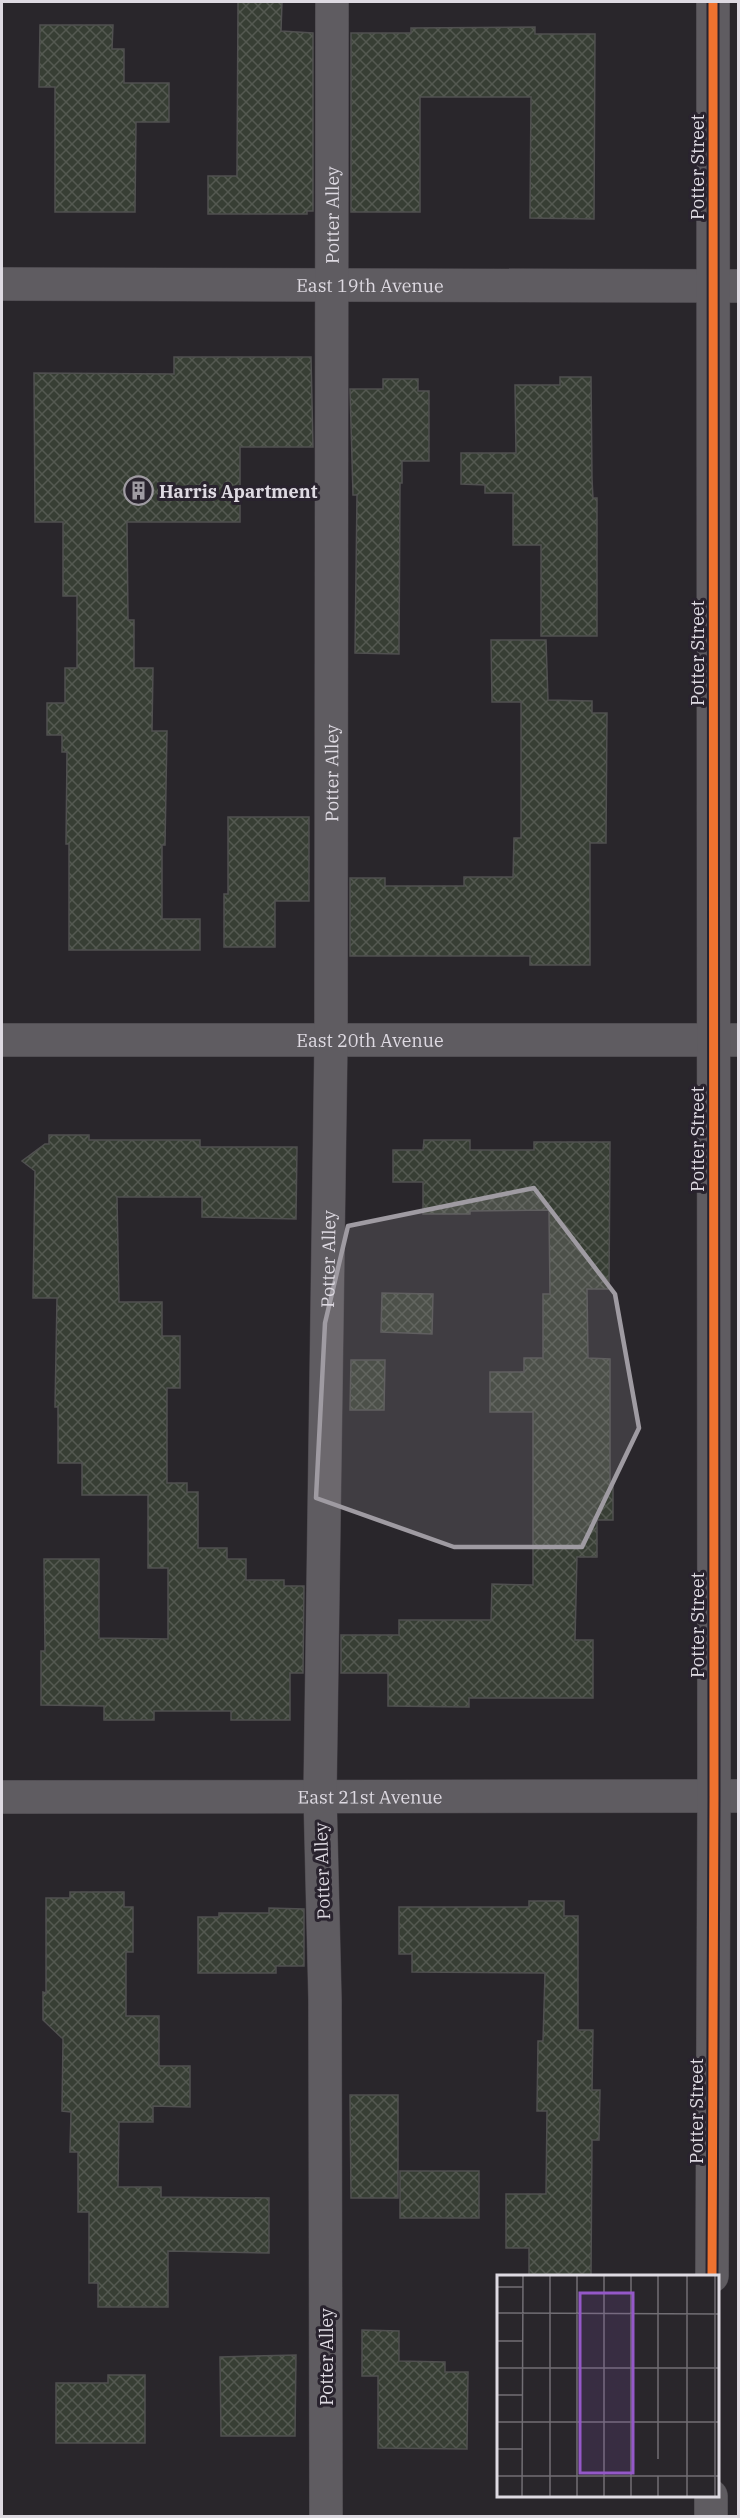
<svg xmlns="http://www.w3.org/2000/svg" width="740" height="2518" font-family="'IBM Plex Serif',serif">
<defs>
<pattern id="building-cross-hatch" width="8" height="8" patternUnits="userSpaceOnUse" patternTransform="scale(1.5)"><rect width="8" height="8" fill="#373e34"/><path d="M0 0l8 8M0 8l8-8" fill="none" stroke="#545951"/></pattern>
</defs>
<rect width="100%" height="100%" fill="#29262b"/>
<!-- building -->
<path fill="url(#building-cross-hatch)" stroke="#505050" stroke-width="1.5" d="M238,2h44l-1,29 32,2v178h-6v3h-99v-38h29z
M40,25h73l-1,24h12v34h45v39h-33l-1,90h-80v-125h-16z
M535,27v7h60l-1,185 -64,-1 1,-121h-111v115h-69v-179h60v-5z
M174,357h137l2,90h-73v75h-113l1,98h6v48h19l-1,63h15l-2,114h-3v74h38v31h-131v-106h-3l1,-92h-5v-17h-15v-32h18v-35h12v-72h-14v-74h-28l-1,-149 140,1z
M560,377h31l1,102 1,19h4v138h-56v-91h-28v-52h-28v-8l-24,-1v-31h55l-1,-68h45z
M383,379h35v12h11v70h-27v22h-2l-1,171 -44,-1 2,-158h-4l-3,-106h33z
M491,640h55l2,60 44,1v12h15l-1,130h-16v122h-60v-9h-180v-78h35v8h79v-9h49l1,-39h7v-136h-29z
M228,817h81v84h-34v46h-51v-53h4z
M49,1135h40v5h111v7h97l-1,72 -94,-2v-20h-85l2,105h43v34h18v52h-13v95h20v9h11v56h29v11h19v21h38v6h20l-1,87h-13v47h-59v-9h-77v9h-50v-14l-63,-1v-54h4l-1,-92h55v79l69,1v-71h-20v-73h-66v-32h-24v-56h-3l2,-109h-24l2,-127 -13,-10 23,-17h4z
M424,1140h46v10h64v-8h76l-1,147h-22l1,69 22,1v125h3v36h-16v37h-20l-2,83h18v58h-124v9l-81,-1v-33h-47v-38h58v-15h92l1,-36 41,1v-173h-43v-40h34v-14h19v-64h7l-1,-84 -79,1v3h-47v-32h-30v-32h30z
M382,1293l51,1 -1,40 -51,-2z
M351,1360h34l-1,50h-34z
M70,1892h54v15h9v45h-7v64h33v50h31v41l-37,-1v16h-34l-1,65h43v10l108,1v55l-101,-2v56h-70v-24h-9v-71h-11v-60h-8l1,-40 -9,-1 1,-72 -20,-19v-28l3,1v-95h24z
M529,1901h35v15h14v114h15l-1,60h8l-1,50h-7l-1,137h-62v-29h-23v-54h40l1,-83h-10l1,-70h5l2,-68 -133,-1v-18h-13v-47h130z
M269,1908l35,1v57h-28v7h-78v-56h21v-4h50z
M350,2095h48v103h-47z
M400,2171h79v47h-79z
M362,2330l37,1v30l46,1v10h23l-1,77 -89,-1v-72h-16z
M296,2355l-1,81h-74l-1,-79z
M108,2375h37v68h-89v-60h52z"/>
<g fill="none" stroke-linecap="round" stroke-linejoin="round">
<defs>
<g id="minor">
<path id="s1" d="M2,284l736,2"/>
<path id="s2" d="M2,1040h736"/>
<path id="s3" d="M2,1797l736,-1"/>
<path d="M712,2276l2,-480 -1,-1794"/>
<path id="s4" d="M326,2516l-1,-516 -5,-205 11,-755 1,-1038"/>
<path d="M711,2516v-20"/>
</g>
</defs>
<!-- minor casing -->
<use href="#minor" stroke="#474349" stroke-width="34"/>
<!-- minor -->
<use href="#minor" stroke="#5f5c61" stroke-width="33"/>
<defs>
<path id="cycleway" d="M712,2276l2,-480 -1,-1794"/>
</defs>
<!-- cycleway casing -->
<use href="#cycleway" stroke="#29232e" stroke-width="13"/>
<!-- cycleway -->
<use href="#cycleway" stroke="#ef722f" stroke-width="9"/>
</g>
<!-- marked area -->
<path fill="#9f9ba2" fill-opacity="0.2" stroke="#9f9ba2" stroke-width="4.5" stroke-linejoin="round" d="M534,1188l81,106 24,134 -57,119h-128l-138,-49 9,-175 23,-97z"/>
<!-- icons -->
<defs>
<symbol id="building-ring" viewBox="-11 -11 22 22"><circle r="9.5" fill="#29232e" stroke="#9f9ba2" stroke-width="1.5"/><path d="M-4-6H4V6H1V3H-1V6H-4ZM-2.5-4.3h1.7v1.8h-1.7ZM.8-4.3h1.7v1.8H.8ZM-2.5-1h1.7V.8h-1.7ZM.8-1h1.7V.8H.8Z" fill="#9f9ba2"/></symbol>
</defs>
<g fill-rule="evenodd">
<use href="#building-ring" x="122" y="474" width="33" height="33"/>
</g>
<g text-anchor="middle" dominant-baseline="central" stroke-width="6" stroke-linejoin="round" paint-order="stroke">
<!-- street labels -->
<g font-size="18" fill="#dedae2" stroke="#29232e">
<text transform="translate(697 167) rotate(-90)">Potter Street</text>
<text stroke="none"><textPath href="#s4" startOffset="2301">Potter Alley</textPath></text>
<text stroke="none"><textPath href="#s1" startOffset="368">East 19th Avenue</textPath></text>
<text transform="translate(697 653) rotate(-90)">Potter Street</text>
<text stroke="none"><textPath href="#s4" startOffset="1743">Potter Alley</textPath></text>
<text stroke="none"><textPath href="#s2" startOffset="368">East 20th Avenue</textPath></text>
<text transform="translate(697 1139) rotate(-90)">Potter Street</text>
<text stroke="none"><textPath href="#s4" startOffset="1257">Potter Alley</textPath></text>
<text transform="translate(697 1625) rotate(-90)">Potter Street</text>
<text stroke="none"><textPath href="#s3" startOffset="368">East 21st Avenue</textPath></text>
<text transform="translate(322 1871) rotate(-92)">Potter Alley</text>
<text transform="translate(696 2111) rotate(-90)">Potter Street</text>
<text transform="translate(326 2357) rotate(-90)">Potter Alley</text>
</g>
<!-- poi labels -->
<g font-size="18" font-weight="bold" fill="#dedae2" stroke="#29232e" text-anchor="start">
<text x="159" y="491">Harris Apartment</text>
</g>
</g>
<!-- overview -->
<g transform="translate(497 2275)">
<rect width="222" height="222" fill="#29262b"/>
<path fill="none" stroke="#716e74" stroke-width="1.5" d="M53,0v222M161,0v184M0,12h26M0,38l222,1M0,66h26M0,93h222M0,120h25M0,147h222M0,174h25M0,201h222M25,222l1,-222M80,222v-222M107,222v-222M134,222v-222M161,222v-21M190,222v-222M218,222v-222"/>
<path fill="#9458c8" fill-opacity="0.15" stroke="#9458c8" stroke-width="3" d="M83,18h53v180h-53z"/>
<rect width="222" height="222" fill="none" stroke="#dedae2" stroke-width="3"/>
</g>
<!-- border -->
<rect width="740" height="2518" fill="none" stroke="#dedae2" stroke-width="6"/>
</svg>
